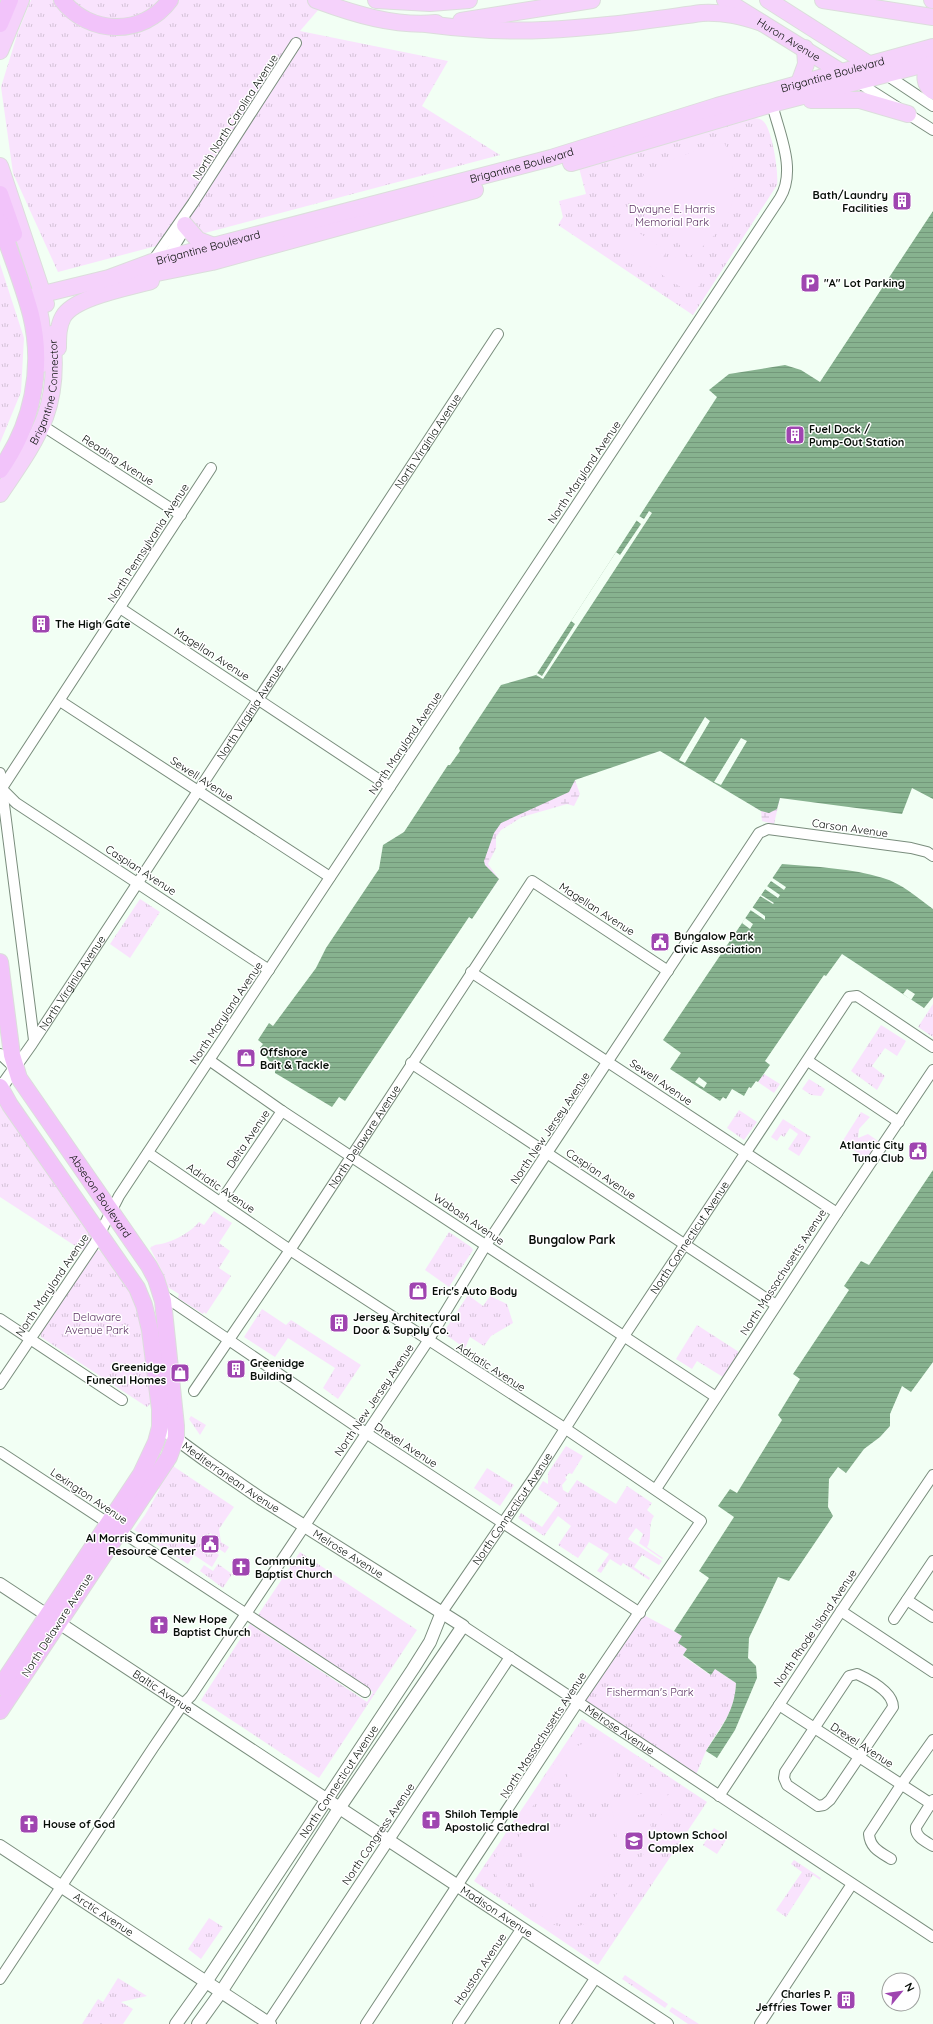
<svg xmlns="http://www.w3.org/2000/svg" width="933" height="2024" font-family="Quicksand,sans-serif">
<defs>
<pattern id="grass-tufts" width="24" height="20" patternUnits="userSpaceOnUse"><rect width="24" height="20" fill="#f9e3fd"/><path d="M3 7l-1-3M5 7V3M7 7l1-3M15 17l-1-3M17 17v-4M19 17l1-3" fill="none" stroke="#d4c2d7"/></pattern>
<pattern id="wetland-marsh" width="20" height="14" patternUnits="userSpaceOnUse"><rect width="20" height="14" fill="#f9e3fd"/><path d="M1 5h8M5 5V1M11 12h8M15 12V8" fill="none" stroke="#d4c2d7"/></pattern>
<pattern id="water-rules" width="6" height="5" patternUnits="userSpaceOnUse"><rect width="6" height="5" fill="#87b28f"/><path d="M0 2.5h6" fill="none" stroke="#73987a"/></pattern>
</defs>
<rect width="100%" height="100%" fill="#f2fff4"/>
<!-- grass -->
<path fill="url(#grass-tufts)" d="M31,0h293l-5,9 -19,22 148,30 -26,45 78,49 -442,117 -45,-99 -12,-86 17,-55z
M751,118c4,0 9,0 12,3 9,7 16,52 14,64l-84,130 -135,-90 5,-8 -4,-16 27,-7 -7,-26z
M0,264l24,74 -3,54 -21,51z
M140,899l20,13 -30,46 -20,-14z
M933,1004v33l-15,-10z
M881,1025l25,16 -9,15 -12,-8 -13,18 13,10 -8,14 -26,-19z
M764,1074l16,10 -6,9 -16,-11z
M809,1079l16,10 -4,7 -10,-1 -9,-6z
M0,1103l92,131v4l-9,13 -83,-54z
M739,1110l18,12 -13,18 -17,-12z
M861,1112l9,5 -11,12 -1,9 10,-4 10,7 -11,18 -25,-17z
M783,1119l28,18 -12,19 -11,-7 10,-15 -8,-6 -6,9 -3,-2 -4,6 -6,-4z
M214,1211l18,12 -13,20 11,8 -11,17 12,8 -25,38 -2,-2 -1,2 -25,-16 1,-4 -13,-8 -5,-17 -11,-21c6,-5 9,-3 15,-5 11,-3 27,-12 34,-21l5,3z
M449,1232l22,15 2,3 -24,37 -24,-17z
M97,1250l6,2 29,40 7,21 12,90 -4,4 -106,-70 -1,-6z
M468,1295l15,11 7,-10 17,8 6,19 -22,13 -7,10 -14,-9 -5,11 -22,-15z
M262,1309l24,16 5,-5 70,45 -23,34 -15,-11 12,-20 -47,-30 -13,19 -31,-20z
M697,1325l42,27 -16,25 -26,-16 -5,8 -16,-10z
M191,1416l15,9 -6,10 -11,-16z
M566,1446l17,10 -11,18 -3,-1 -4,5 2,1 -5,6 1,5 5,3 9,-13 39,24 11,-18 25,17 -5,7 7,6c-7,10 -1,21 -7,31l16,11 -1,1 -23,-16 4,-9 -7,-6 -8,11 34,22 -3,4 -17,-10 -8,12 16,11 -1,2 -26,-17 -2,3 -11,-7 -9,14 -4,-2 12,-17 -20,-12 -11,16 -20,-13 13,-19 -13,-10 -14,20 -26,-18 3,-5 21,14 17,-24 -21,-14 5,-8 5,3v-11z
M173,1466l61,41 -15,22 2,13 8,5 -4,6 -6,-4 2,-3 -4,-3 2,-3 -9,-7 -11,15 10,7 3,-5 7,5 -7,12 -18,-12 -6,9 -38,-24 -3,-7 -4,2 -9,-5 11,-15 15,-26 -2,-1z
M487,1468l27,17 -14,21 -26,-18z
M300,1552l117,78 -98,148 -118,-78 49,-76 117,78 6,-10 -115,-77z
M218,1564l14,10 -9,14 -23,-17 4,-6 9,6z
M640,1613l43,23 4,13 -4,7 27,19 5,-6 21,14c-1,31 -16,42 -30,68 -4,9 -8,19 -12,29l-116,-78z
M582,1719l125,83 -109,163 -124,-84z
M714,1828l14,9 -11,17 -14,-9z
M794,1860l27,18 -1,2 -7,-5 -27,42 -10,-7 26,-38 -11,-8z
M209,1918l14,9 -22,32 -13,-10z
M625,1975l43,29 -3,4 -43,-29z
M118,1978l29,18 -26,6 12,7 -10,15h-41l16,-25 5,3z
M672,2007l27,17h-11l-19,-13z"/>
<!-- wetland -->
<path fill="url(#wetland-marsh)" d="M575,780l5,14 -6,12 -7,-2 -45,13 -21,13 -5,7v11l-8,16 11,15 -10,15 -17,-53 9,-13z
M780,798l-6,26 -12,-3 -1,-10 -7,-4z"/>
<!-- pitch -->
<path fill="#f9e3fd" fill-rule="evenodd" d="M723,140c23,49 11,86 -34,117l-35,-45 -14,-27 4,-11 27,-14z
M633,229l34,22 -12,19 -34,-22z
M671,254l34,23 -12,18 -34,-22z
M595,1741c39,4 87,40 72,85 -7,19 -23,37 -34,53 -12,18 -22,41 -43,50 -21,9 -41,2 -59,-9 -24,-15 -43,-42 -33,-71 6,-17 20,-33 31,-48 19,-29 29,-54 66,-60zM613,1751c37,16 60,41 44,83l-51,76c-10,10 -23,17 -38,17 -28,0 -64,-30 -66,-58 0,-10 2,-18 6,-27l56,-81 9,42 44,-9 3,-5z
M645,1793l4,20 -35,7 -4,-21z
M649,1817l4,20 -35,7 -3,-19z
M602,1818l9,6c6,52 -15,79 -63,96l-9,-5 -8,-46 -8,-6 -4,-27 4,-5 25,-6 6,3z"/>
<!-- water -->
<path fill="url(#water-rules)" d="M933,211v588l-21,-11 -10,26 -122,-16 -3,11 -8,4 -8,-2 -101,-60 -85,29 -6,12 -68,31 -7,10 -10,28 1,4 14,14 -27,40 -3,-2 -124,184 -6,-4 -7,10 -57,-34v-4l-15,-21 3,-4 -5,-4 11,-17 4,3 43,-58 10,-20 53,-79 4,-24 21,-13 44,-67h2l10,-14 -1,-3 42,-63 35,-10 181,-278 -8,-7 20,-16 56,-9 16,5 19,12z
M782,864c33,3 70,4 101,14 18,5 35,20 50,31v88l-9,11 -82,-54 -16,22 -2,-1 -59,86 5,4 -12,17 -2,-1 -5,7 -2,-1 -5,9 -12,-7 -6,10 -3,-2 -3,4 -50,-32 11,-16 -18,-13z
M933,1170v192l-22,30 -9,-6 -12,28v12l-10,11 -16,12 -18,24 -8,-6 -9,12 -1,28 5,9 -44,65 -11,-4 -29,61 -1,20 8,8 1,12 -22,52 -18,28 -11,-7c15,-23 29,-40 30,-68l-21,-14 -4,6 -28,-20 4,-6 -9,-6 4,-7 -8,-5 35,-53 -10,-7 35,-54 -16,-11 12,-17 7,4 45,-73 -4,-5 22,-36 -7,-5 56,-84 -5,-4 17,-25 8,4z"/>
<!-- pier -->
<path fill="#f2fff4" d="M649,511l3,2 -109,166 -7,-4 1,-2 5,3 33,-52 -4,-3 45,-69 4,3 21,-31 -5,-4 3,-4 5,3z
M705,717l5,4 -25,42 -6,-3z
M741,738l6,3 -26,44 -7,-3z
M771,877l15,10 -2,3 -13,-9 -4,5 13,9 -2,3 -13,-9 -4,6 13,8 -1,1 -13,-8 -8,11 13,9v4l-16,-11z
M745,918l8,6 -3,5 -8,-6z
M907,989l8,5 -4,6 -8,-6z
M699,1077l8,6 -3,5 -9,-6z"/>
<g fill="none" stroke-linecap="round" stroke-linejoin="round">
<defs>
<g id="minor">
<path d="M885,74l48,32"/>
<path d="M856,81l77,49"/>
<path d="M167,258l16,-26 3,-10"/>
<path d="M152,262l41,-59 103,-160"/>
<path d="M43,426l138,89"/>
<path d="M120,608l270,179"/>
<path d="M60,701l270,176"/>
<path d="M0,773l34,267"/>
<path d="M2,789l14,14 253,167"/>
<path d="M0,791l211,-323"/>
<path d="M471,972l366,241"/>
<path id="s1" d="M0,1054l15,14 17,-24 466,-710"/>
<path d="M209,1060l73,51 434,286"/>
<path d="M808,1061l91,61"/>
<path d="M411,1063l365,242"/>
<path d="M148,1153l142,97 276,179 135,92 -123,181 -212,322"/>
<path d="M221,1201l61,-90"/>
<path d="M161,1294l205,139 274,180"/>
<path d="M0,1319l122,81"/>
<path d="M0,1384l95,-141 24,-47 661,-998c17,-28 -1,-65 -8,-94"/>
<path id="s2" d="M194,1391l96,-141 242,-369 136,90"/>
<path d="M0,1452l365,240"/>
<path d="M656,1489l181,-276 96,-143"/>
<path d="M907,1600l26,17"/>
<path d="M841,1611l92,61"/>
<path id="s3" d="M442,1612l93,-136 89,-140 225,-339 8,-1 76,51"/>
<path d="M894,1619l39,-58"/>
<path id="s4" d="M463,1626l470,311"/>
<path d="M857,1674c13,6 36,18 36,33l-63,93 -6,5 -6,1 -31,-21 -3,-7 1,-6 64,-96z"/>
<path d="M779,1705l154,100"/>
<path d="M719,1796l122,-185 92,-136"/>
<path d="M933,1800l-17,27c-1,10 9,14 17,19"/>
<path d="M891,1859c-11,-7 -21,-11 -22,-25l32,-49 32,-45"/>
<path d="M0,1979l153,-231 30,-44 8,-8 237,-355 58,-96 273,-412 9,-4 143,19 16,4 6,4"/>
<path d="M267,2024l243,-367"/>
<path d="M458,2024l64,-96"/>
<path d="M565,2024l31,-47"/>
<path d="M760,2024l92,-140"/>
</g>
<g id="tertiary">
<path d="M0,1089l15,-21"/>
<path id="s5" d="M160,1427l45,33 55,38 203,128 -123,181 -119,185 -23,32"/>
<path id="s6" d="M0,1584l667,440"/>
<path id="s7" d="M0,1846l270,178"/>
<path id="s8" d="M176,2024l30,-42 207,-313 17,-27 12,-30"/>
</g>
<g id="primary">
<path d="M316,0c38,14 79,27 120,23"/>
<path d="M376,0l54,3 39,-3"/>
<path id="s9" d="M725,0l121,75"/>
<path d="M768,0l107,68"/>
<path d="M823,0l110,17"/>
<path d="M932,0h1"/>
<path d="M461,21l131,-21"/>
<path d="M426,24c39,5 78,8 118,6 53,-2 105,-10 158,-17 22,-1 39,3 60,10"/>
<path d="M0,51l21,-51"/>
<path d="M927,64c-2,11 -4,20 6,27"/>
<path d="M799,83l7,-19 -1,-16"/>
<path d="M811,100h49l48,14"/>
<path d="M571,163l201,-59 161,-42"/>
<path d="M0,166l46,138"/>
<path d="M185,225l13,15 16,6"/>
<path d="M133,276l19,-2 60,-12 263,-72"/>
<path d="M58,348c0,-11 0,-22 5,-31 11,-20 67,-30 88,-36"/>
<path id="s10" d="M42,364c2,-24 1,-45 -7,-68l74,-18 43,-16 399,-104 166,-52 216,-59"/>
<path id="s11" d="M0,494c39,-58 61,-86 52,-160"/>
</g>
<g id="trunk">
<path d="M62,0c27,35 81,37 108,0"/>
<path d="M0,24l10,-24"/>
<path d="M0,194l14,40"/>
<path d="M0,222c10,31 23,62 31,93 13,54 1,110 -31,155"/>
<path id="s12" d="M0,962l12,93 7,23 130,188 7,13 7,22 13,125v12l-7,19 -169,254"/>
<path d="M0,1087l10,18 127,183 7,17 6,25 10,79v18l-4,15 -15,32 -141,213"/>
</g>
</defs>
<!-- minor casing -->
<use href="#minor" stroke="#7a8d7d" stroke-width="12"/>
<!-- tertiary casing -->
<use href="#tertiary" stroke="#7a8d7d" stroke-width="14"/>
<!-- primary casing -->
<use href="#primary" stroke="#dcdddc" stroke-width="18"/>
<!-- trunk casing -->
<use href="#trunk" stroke="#dcdddc" stroke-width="18"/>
<!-- minor -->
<use href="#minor" stroke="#fff" stroke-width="10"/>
<!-- tertiary -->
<use href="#tertiary" stroke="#fff" stroke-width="12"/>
<!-- primary -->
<use href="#primary" stroke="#f5d2fb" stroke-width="16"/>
<!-- trunk -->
<use href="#trunk" stroke="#f2c3fa" stroke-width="16"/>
</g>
<!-- icons -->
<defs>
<symbol id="building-square" viewBox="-11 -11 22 22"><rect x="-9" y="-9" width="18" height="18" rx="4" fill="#9f45b0" stroke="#fff"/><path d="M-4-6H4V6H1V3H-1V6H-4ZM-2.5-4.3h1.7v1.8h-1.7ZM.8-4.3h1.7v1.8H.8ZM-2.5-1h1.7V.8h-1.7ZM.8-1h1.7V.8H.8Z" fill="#fff"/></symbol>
<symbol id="parking-square" viewBox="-11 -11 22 22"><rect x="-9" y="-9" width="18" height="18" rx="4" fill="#9f45b0" stroke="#fff"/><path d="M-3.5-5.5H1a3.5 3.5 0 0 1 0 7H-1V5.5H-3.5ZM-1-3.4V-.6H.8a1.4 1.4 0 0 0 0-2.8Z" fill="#fff"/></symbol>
<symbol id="civic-square" viewBox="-11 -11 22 22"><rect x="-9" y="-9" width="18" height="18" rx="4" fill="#9f45b0" stroke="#fff"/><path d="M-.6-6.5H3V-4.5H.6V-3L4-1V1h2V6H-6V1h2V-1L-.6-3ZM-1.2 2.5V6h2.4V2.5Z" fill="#fff"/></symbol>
<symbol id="shop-square" viewBox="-11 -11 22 22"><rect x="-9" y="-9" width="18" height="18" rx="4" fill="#9f45b0" stroke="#fff"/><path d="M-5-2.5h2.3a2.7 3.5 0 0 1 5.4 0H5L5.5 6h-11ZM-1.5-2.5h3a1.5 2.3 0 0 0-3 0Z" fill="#fff"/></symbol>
<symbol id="church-square" viewBox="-11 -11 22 22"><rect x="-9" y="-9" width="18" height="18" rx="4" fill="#9f45b0" stroke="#fff"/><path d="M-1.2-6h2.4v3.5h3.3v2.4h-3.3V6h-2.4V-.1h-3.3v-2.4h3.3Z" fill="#fff"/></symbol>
<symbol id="school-square" viewBox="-11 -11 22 22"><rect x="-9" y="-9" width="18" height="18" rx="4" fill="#9f45b0" stroke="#fff"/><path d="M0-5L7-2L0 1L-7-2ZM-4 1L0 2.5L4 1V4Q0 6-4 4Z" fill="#fff"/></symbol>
</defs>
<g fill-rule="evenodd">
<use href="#building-square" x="891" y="190" width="22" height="22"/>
<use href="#parking-square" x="799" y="272" width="22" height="22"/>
<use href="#building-square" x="784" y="424" width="22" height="22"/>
<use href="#building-square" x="30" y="613" width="22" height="22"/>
<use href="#civic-square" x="649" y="931" width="22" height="22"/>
<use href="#shop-square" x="235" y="1047" width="22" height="22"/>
<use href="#civic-square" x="907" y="1140" width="22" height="22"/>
<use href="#shop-square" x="407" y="1280" width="22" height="22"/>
<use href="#building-square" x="328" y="1312" width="22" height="22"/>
<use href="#building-square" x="225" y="1358" width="22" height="22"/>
<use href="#shop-square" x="169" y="1362" width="22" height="22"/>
<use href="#civic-square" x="199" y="1533" width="22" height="22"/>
<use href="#church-square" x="230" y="1556" width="22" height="22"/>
<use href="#church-square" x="148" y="1614" width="22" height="22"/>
<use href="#church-square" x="420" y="1809" width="22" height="22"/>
<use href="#church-square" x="18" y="1813" width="22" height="22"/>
<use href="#school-square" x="623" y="1830" width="22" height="22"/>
<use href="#building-square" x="835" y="1989" width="22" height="22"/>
</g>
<g text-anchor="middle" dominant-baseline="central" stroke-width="3" stroke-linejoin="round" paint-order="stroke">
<!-- street labels -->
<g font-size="11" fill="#070e08" stroke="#fff">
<text stroke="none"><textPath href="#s9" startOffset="75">Huron Avenue</textPath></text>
<text stroke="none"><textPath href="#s10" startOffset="897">Brigantine Boulevard</textPath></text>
<text transform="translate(235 117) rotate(-57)">North North Carolina Avenue</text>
<text stroke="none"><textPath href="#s10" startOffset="573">Brigantine Boulevard</textPath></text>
<text stroke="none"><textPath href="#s10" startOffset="249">Brigantine Boulevard</textPath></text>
<text stroke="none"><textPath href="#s11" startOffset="114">Brigantine Connector</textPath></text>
<text stroke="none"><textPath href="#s1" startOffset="771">North Virginia Avenue</textPath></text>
<text transform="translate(118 460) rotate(33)">Reading Avenue</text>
<text transform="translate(584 472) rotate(-56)">North Maryland Avenue</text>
<text transform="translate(148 543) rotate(-57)">North Pennsylvania Avenue</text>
<text transform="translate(212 654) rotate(33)">Magellan Avenue</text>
<text stroke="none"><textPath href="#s1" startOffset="447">North Virginia Avenue</textPath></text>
<text transform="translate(405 743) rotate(-56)">North Maryland Avenue</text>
<text transform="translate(202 779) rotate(33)">Sewell Avenue</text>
<text transform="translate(850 828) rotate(8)">Carson Avenue</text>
<text transform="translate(141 870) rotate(33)">Caspian Avenue</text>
<text transform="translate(597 909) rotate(33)">Magellan Avenue</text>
<text stroke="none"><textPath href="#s1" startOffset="123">North Virginia Avenue</textPath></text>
<text transform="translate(226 1013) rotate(-56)">North Maryland Avenue</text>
<text transform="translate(661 1082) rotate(34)">Sewell Avenue</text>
<text transform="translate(550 1128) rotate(-56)">North New Jersey Avenue</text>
<text stroke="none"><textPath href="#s2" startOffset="306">North Delaware Avenue</textPath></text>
<text transform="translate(248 1139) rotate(-56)">Delta Avenue</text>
<text transform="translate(601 1174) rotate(34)">Caspian Avenue</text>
<text transform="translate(221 1188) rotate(34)">Adriatic Avenue</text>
<text stroke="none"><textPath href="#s12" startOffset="261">Absecon Boulevard</textPath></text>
<text transform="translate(469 1219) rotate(34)">Wabash Avenue</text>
<text stroke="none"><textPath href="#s3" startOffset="449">North Connecticut Avenue</textPath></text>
<text transform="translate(783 1272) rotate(-57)">North Massachusetts Avenue</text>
<text transform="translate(52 1285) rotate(-56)">North Maryland Avenue</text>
<text transform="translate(491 1367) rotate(33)">Adriatic Avenue</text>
<text transform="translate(374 1400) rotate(-56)">North New Jersey Avenue</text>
<text transform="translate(406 1445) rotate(33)">Drexel Avenue</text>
<text stroke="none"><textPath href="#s5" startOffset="87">Mediterranean Avenue</textPath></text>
<text transform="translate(89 1496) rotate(34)">Lexington Avenue</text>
<text stroke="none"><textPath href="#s3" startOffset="125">North Connecticut Avenue</textPath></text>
<text stroke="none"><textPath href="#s5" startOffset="227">Melrose Avenue</textPath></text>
<text transform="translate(57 1625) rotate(-57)">North Delaware Avenue</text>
<text transform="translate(815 1628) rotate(-56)">North Rhode Island Avenue</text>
<text stroke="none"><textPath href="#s6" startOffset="195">Baltic Avenue</textPath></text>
<text stroke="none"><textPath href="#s4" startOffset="188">Melrose Avenue</textPath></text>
<text transform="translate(543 1735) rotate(-57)">North Massachusetts Avenue</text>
<text transform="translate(862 1745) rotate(33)">Drexel Avenue</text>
<text stroke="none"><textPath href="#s8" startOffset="292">North Connecticut Avenue</textPath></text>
<text transform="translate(378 1834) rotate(-56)">North Congress Avenue</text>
<text stroke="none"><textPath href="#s6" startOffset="595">Madison Avenue</textPath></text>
<text stroke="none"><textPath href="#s7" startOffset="124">Arctic Avenue</textPath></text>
<text transform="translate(480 1969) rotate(-56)">Houston Avenue</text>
</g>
<!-- poi labels -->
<g font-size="11" font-weight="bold" fill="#070e08" stroke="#fff" text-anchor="start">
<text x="888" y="195" text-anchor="end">Bath/Laundry<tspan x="888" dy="13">Facilities</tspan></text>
<text x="824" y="283">"A" Lot Parking</text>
<text x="809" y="429">Fuel Dock /<tspan x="809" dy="13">Pump-Out Station</tspan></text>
<text x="55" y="624">The High Gate</text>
<text x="674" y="936">Bungalow Park<tspan x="674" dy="13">Civic Association</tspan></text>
<text x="260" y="1052">Offshore<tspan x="260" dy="13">Bait &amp; Tackle</tspan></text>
<text x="904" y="1145" text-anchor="end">Atlantic City<tspan x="904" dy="13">Tuna Club</tspan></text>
<text x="432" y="1291">Eric's Auto Body</text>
<text x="353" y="1317">Jersey Architectural<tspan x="353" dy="13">Door &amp; Supply Co.</tspan></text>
<text x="250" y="1363">Greenidge<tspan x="250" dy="13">Building</tspan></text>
<text x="166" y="1367" text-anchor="end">Greenidge<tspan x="166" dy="13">Funeral Homes</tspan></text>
<text x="196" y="1538" text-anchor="end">Al Morris Community<tspan x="196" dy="13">Resource Center</tspan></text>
<text x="255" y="1561">Community<tspan x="255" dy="13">Baptist Church</tspan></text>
<text x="173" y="1619">New Hope<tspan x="173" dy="13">Baptist Church</tspan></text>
<text x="445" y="1814">Shiloh Temple<tspan x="445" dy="13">Apostolic Cathedral</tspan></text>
<text x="43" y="1824">House of God</text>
<text x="648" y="1835">Uptown School<tspan x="648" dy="13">Complex</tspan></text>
<text x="832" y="1994" text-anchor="end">Charles P.<tspan x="832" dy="13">Jeffries Tower</tspan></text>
</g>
<!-- park labels -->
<g font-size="11" fill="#5c3164" stroke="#fff">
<text x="672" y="209">Dwayne E. Harris<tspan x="672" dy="13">Memorial Park</tspan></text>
<text x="97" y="1317">Delaware<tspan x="97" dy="13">Avenue Park</tspan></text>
<text x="650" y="1692">Fisherman's Park</text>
</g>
<!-- neighbourhood labels -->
<g font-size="12" font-weight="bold" fill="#070e08" stroke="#fff">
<text x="572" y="1239">Bungalow Park</text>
</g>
</g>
<!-- north arrow -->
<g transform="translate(901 1992) rotate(61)"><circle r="19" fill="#ffffff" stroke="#9c9f9c"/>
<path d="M0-3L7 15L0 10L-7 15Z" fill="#9f45b0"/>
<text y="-6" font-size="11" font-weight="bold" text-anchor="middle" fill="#070e08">N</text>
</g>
</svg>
